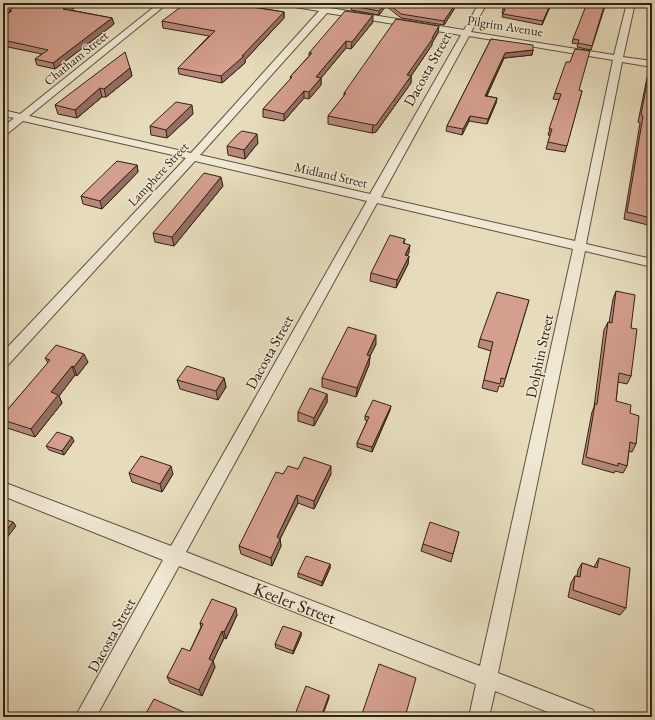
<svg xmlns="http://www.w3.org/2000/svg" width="655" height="720" font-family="'EB Garamond',serif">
<rect width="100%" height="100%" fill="#e6dcbc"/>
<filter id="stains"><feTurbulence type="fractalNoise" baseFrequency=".005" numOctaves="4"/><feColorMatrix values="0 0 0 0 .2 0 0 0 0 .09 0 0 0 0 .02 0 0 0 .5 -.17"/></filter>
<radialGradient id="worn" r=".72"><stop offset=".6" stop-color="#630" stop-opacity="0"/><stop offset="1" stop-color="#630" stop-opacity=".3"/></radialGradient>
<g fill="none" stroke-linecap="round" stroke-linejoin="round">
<defs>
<path id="minor" d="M3,3h9l-9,5z
M159,3h9l-139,113 162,37 128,-142 -36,-6 -4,-2h18l26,4 4,-4h8l-5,5 134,22 15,-27h8l-16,29 143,23 13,-52h8l-12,54 29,4v6l-30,-5 -36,182 66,15v8l-67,-16 -87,422 95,37 3,7h-36l-65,-26 -6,26h-20l7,-33 -297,-118 -83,151h-21l88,-157 -160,-64v-14l168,64 196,-345 -172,-40 -187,204 -5,1v-14l183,-194 -163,-37 -16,13 -4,1v-8l11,-9 -11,-2v-6l17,4zM327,13l134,22 -91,159 -170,-39zM469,36l144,24 -38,181 -194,-44zM377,203l196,46 -93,417 -294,-114z"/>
</defs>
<!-- minor casing -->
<use href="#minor" stroke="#5f5040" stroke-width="2"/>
<!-- minor -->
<use href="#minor" fill="#efe8d3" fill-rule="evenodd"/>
</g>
<!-- wall -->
<path fill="#b6897a" stroke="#322116" d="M235,3v1l49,8v6l-39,42v3l-23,20 -43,-9 -1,-6 31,-32 -46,-8 -1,-7z
M354,3h104l-14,22 -43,-7 -15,-12 -7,9 -28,-5 1,-4z
M551,3l-9,22 -40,-8 1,-4h-1l1,-4z
M606,3l-15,47 -14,-3 1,-3 -6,-1 1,-4z
M9,10h62l41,8 2,6 -59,45 -18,-4 -2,-6 7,-5 -39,-8v-30l7,-4z
M373,22l-22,27 -5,-1 -25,30v7l-12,14 -5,-1 -20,23 -21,-4v-8l28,-30 -1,-2 19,-21v-3z
M438,33l-6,10v2l-21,31v7l-35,49 -4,1 -44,-9v-8l16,-20v-3z
M491,39l42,11 -1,5 -28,3 -17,38 10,2 -1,5 -9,21 -18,-3 -7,14 -16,-4 1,-5z
M652,40v20l-2,-1v-2h-1z
M651,61l1,97 -1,60 -3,7 -24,-6 16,-96 -2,-1 11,-54z
M130,68l2,8 -26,21h-4l-25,21 -19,-4 -3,-9z
M579,90l3,1 -17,61 -19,-3 4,-13 -2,-1 11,-35 -6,-1 2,-6z
M193,114l-26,24 -16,-3 -1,-9z
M258,143l-13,16 -17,-4 -1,-9z
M137,165l1,7 -36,37 -19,-5 -2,-8z
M223,186l-49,60 -19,-4 -2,-9z
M405,239l-1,4 5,9 -2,4 1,8 -12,24 -26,-7 1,-8z
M616,291l15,37v48l-4,8 -9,-2 -2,19 14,12 6,31 -4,8 -3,-1 -2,15 -4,7 -8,-2 -1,2 -32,-9 10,-52 2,-5 10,-77 4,-8 1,1 4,-24z
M529,300l-26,87 -4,-1 -2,6 -15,-4 9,-37 -13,-4 2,-8z
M376,344l-6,12 -1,9 -13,32 -34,-10v-9z
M45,358l43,4 -11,14 -2,-1 -16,21 3,7 -27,34 -31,-10 -1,-2v-10l45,-52z
M224,378l2,9 -8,13 -38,-11 -3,-9z
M327,394v8l-13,24 -16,-5v-9z
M390,410l-18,42 -15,-5v-4l10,-22 -2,-1v-4z
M74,441l-10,14 -15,-5 -3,-4z
M298,469l33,5 -17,35 -16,-6 -18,36 1,7 -9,20 -31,-12 -2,-8 44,-72z
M129,473l44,1 -11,18 -30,-10z
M459,532l-8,30 -30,-11 2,-7z
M599,558l27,50 -6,7 -52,-18 3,-14 4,-7h2l1,-6 4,-7 12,4z
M330,564v4l-8,18 -24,-9v-4z
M237,615l-11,24 -2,-1 -11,23 2,6 -13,29 -32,-13 -3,-6 23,-26 11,-24 -1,-4z
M301,632v4l-8,18 -17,-6 -1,-4z"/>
<!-- shaded-wall -->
<path fill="#946f63" stroke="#322116" d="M72,3h9l-16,12 -2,-6z
M386,3v3l-7,9v-4z
M456,3h2l-14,22v-4z
M551,3v2l-9,20 1,-4z
M284,12v6l-39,42v3l-23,20 -1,-7z
M373,15v7l-22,27 1,-7z
M112,18l2,6 -59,45 -2,-6z
M439,26l-1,7 -6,10v2l-25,37v-7z
M346,41v7l-30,36v-7z
M533,50l-1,5 -28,3 -20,43 1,-5 20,-43z
M130,68l2,8 -26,21 -2,-8z
M411,76v7l-35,49 -4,1 1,-8z
M321,78v7l-12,14v-7z
M100,88l2,9 -25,21 -2,-8z
M304,91v7l-20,23v-7z
M497,98l-1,5 -9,21 1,-5z
M192,105l1,9 -26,24 -1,-8z
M470,116l-1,5 -7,14 1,-6z
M257,134l1,9 -13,16 -1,-9z
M137,165l1,7 -36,37 -2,-8z
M221,177l2,9 -49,60 -2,-9z
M410,245l-1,7 -5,11 1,-8z
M409,256l-1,8 -12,24 1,-8z
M376,335v9l-6,12 -1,9 -13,32 1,-9 10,-33z
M84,354l4,8 -11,14 -3,-9z
M72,366l3,9 -16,21 3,7 -27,34 -4,-8 20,-37z
M224,378l2,9 -8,13 -2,-9z
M327,394v8l-13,24v-8z
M391,406l-1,4 -18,42v-5z
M72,437l2,4 -10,14 -2,-4z
M171,466l2,8 -11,18 -2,-8z
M331,466v8l-17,35v-8z
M297,495l1,8 -18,36 1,7 -9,20 -1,-8 6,-21z
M13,522l3,4 -13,17v-8z
M330,564v4l-8,18v-4z
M236,608l1,7 -11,24 -2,-7z
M222,631l2,7 -11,23 2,6 -13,29 -3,-6 10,-31z
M301,632v4l-8,18v-3z
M329,695v3l-7,19h-1z"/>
<!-- building -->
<path fill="#d49f8e" stroke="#322116" d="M21,3h51l-9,6 49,9 -59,45 -18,-4 13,-9 -45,-10v-24l9,-5 -3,-1z
M186,3h47l-1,1 52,8 -42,44h2l-23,20 -43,-8 37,-37 -53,-10z
M354,3h32l-7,8 -27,-5z
M387,3h69l-12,18 -43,-7z
M506,3h45l-8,18 -40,-7 2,-5h-2z
M587,3h18l-13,43 -14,-3 1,-3 -6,-1z
M345,11l28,4 -21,27 -6,-1 -30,36 5,1 -12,14 -5,-1 -20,23 -21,-5 29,-32h-2l22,-24h-3z
M396,19l43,7 -7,12h1l-26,37 4,1 -35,49h-3l-45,-9 18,-23h-2z
M491,39l42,6v5l-28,3 -20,43 12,2 -9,21 -18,-3 -7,13 -16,-3z
M575,49l15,2 -11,39 3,1 -15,55 -19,-4 4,-13h-3l12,-35 -6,-1 11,-31h4z
M125,52l5,16 -26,21 -4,-1 -25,22 -20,-5z
M651,61h1v150l-1,7 -24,-6 16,-96 -2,-1z
M176,102l16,3 -26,25 -16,-4z
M242,131l15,3 -13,16 -17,-4 11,-12z
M117,161l20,4 -37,36 -19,-5z
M204,173l17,4 -49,60 -19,-4z
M390,235l15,4 -2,4 7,2 -5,10 4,1 -12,24 -26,-7z
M616,291l19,4 -4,33 6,1 -6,47 -12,-3 -3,28 15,4 -1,8 9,3 -3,28 -6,-2 -3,24 -9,-3v3l-32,-9 9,-53h2l11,-82 4,1z
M497,292l32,8 -24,79 -4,-1 -1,6 -16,-4 9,-38 -13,-3z
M348,327l28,8 -9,20 3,1 -13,32 -35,-10z
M56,345l28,9 -10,13 -2,-1 -21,26 7,3 -27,34 -28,-9v-5l47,-55 -5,-2z
M187,366l37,12 -8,13 -39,-11z
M310,388l17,6 -13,24 -16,-6z
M373,400l18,6 -19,41 -15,-4 12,-26 -4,-1z
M57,432l15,5 -10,14 -16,-5z
M141,456l30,10 -11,18 -31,-11z
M304,457l27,9 -17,35 -17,-6 -20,42 3,2 -9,19 -32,-12 37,-74 7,2 5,-8 10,3z
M3,519l10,3 -10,13z
M430,522l29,10 -6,22 -30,-10z
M306,556l24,8 -8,18 -24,-9z
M599,558l31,10 -4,40 -53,-18 2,-14 5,1 2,-14 15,5z
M212,599l24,9 -12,24 -2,-1 -13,28 4,2 -14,29 -32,-13 15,-29 8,3 13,-27 -3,-1z
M283,626l18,6 -8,19 -18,-7z
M379,664l37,14 -11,39h-44z
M306,686l23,9 -8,22 -6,-2v2h-21z
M154,699l41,18h-51z"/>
<g text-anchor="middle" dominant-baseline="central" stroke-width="3" stroke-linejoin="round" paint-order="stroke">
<!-- far-street labels -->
<g font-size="13" fill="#322116" stroke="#efe8d3">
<text transform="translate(505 26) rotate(9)">Pilgrim Avenue</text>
<text transform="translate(76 58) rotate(-39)">Chatham Street</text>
<text transform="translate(158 174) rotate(-47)">Lamphere Street</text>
<text transform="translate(331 175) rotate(13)">Midland Street</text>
</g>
<!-- street labels -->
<g font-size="15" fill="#322116" stroke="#efe8d3">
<text transform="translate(427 69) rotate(-61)">Dacosta Street</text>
<text transform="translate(269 352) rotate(-61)">Dacosta Street</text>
<text transform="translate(539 356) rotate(-78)">Dolphin Street</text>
<text transform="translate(111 635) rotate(-61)">Dacosta Street</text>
</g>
<!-- near-street labels -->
<g font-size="18" fill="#322116" stroke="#efe8d3">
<text transform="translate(295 603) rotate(21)">Keeler Street</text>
</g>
</g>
<!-- margin -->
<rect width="655" height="720" fill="none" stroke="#e6dcbc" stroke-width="16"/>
<rect x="4" y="4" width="647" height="712" fill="none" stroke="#322116" stroke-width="2"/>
<rect x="8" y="8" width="639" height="704" fill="none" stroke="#322116"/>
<rect width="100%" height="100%" filter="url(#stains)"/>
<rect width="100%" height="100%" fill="url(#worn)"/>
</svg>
